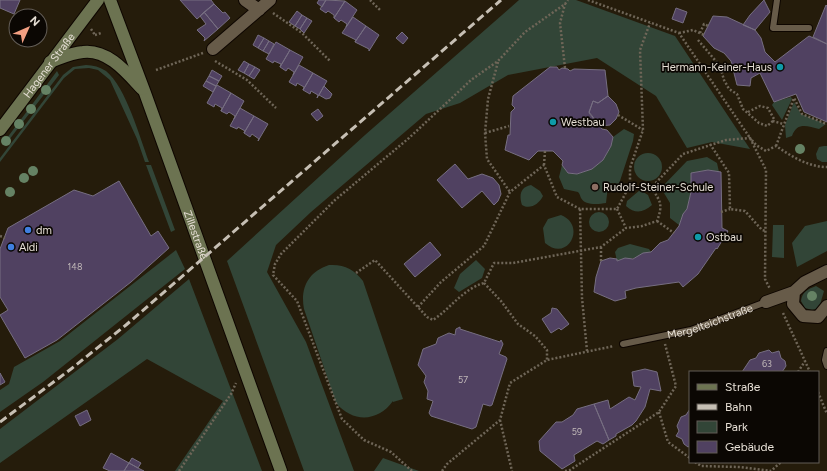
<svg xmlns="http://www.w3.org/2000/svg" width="827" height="471" font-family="Figtree,sans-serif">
<rect width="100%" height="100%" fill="#251c0b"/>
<!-- green -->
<path fill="#324537" d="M519,0h57l99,36 75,113 -38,-7 -25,6 -31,-52 -59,-38 -89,17 -48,28 -34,11 -115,98 -35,33 -9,27 39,70 48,129h-50l-77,-210 138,-126z
M86,65c7,0 14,2 20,6 20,16 34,67 43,91h-4l-8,-23 -27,-59 -12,-10 -9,-2 -14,1 -11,9 -64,84v-4l63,-83 10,-8z
M57,71l2,4 -50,65 -2,-2z
M791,97l1,2 -10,21 -10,-15 2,-3z
M794,102l7,12 25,10 -7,5c-12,-3 -22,-7 -27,7l-6,2 -1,-13z
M624,129l10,5 -1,7 -14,43 -7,-1 -4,3 -2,17c-7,1 -21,3 -25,-5 -1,-2 -1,-4 -3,-6l-14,-3 -5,-12 3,-12 6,8 9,1 9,-3 17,-11 8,-14 2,-9z
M824,146h3v16h-5l-5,-3 -1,-5 3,-7z
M634 167a14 14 0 1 1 28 0a14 14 0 1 1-28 0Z
M707,157l10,6 2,9 -11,-2 -17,3v19l-4,17 -8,16 -9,-7v-15l-9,-15 26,-27z
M146,165h5l24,65 -4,2z
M531,185l9,6 3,5c-4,8 -13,14 -21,9 -3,-9 -2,-18 9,-20z
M640,190l8,5 4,10c-9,8 -17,9 -26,1l1,-5z
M589 222a10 10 0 1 1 20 0a10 10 0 1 1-20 0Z
M561,215c26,10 7,48 -16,28l-2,-15 5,-9z
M827,221v30l-30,16 -5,-24 13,-17z
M773,225h11v33l-12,-1z
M630,244l19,5 2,3c-6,1 -11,4 -17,6 -5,2 -11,1 -17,3l-2,-9 3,-4z
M176,250l9,19 -142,113 -43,30v-22l9,-6 5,-17 46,-26z
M476,260l9,9 -3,9 -23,14 -5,-4 6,-14z
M329,265c15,-1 25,4 34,16l40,118 -10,3v-1c-15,21 -40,22 -57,2l-32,-94c-4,-21 4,-37 25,-44z
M189,279l73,192h-87l48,-70 -76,-42 -147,104v-34l118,-90z
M816,286l8,5 -5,17 -7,2 -7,-2 -4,-7c1,-9 7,-12 15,-15z
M383,458l36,13h-45z"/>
<!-- building -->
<path fill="#504161" stroke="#766e81" d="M0,0h20l-6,14 -14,-6z
M180,0h31l3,4 -17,15z
M319,0h7l-4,7 -5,-4z
M326,0l19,1 -11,17v-3l-6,-4 -2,2 -6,-4z
M764,0l6,12 -15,18 -12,-5 7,-10z
M345,1l12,9 -11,17 1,-3 -6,-4 -2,2 -5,-4z
M214,4l9,9 2,-1 5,6 -12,11 -14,-17z
M826,5l1,1v38l-14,-7z
M676,8l11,4 -4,11 -11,-4z
M297,11l5,4 -7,11 -6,-4z
M204,12l14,17 -14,12 1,-3 -8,-8 9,-6 -6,-8z
M302,15l5,3 -7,11 -5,-3z
M713,16l14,1 28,13 6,8 4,14 10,10 34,-26 18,8v78l-23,-10 -8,-18 -22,8 -14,-29 -9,5 -1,8 -13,-1 -6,-24 -7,-8 -10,-5 -11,-12z
M353,17l13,9 -11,16 1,-2 -14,-7z
M307,18l5,3 -8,12 -4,-4z
M366,26l13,9 -10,16v-2l-14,-7z
M402,32l6,6 -5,6 -7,-6z
M258,35l6,3 -6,10 -5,-3z
M264,38l5,3 -6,10 -5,-3z
M269,41l5,3 -5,10 -6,-3z
M276,42l14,8 -10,17 1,-3 -7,-3 -1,2 -7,-4z
M290,50l13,7 -10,18 1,-3 -6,-4 -2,3 -6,-4z
M244,61l5,3 -5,9 -6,-3z
M249,64l6,3 -6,9 -5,-3z
M299,65l14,8 -10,17 1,-3 -7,-4 -1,3 -7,-4z
M255,67l5,3 -6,9 -5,-3z
M550,67h7l2,3 3,-2 6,1 2,2 4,-2 31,1 3,26 -10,7 -5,-2 -4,12 13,16 5,1 6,7 -2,9 -8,14 -11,9 -15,5 -9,-1 -6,-8 1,-4 -10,-10h-15l-9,9 -24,-10 3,-15h2l1,-23 4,-4 -3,-3 1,-9z
M212,70l10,6 -3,5 -10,-5z
M313,73l14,8 -10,17 1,-3 -7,-4 -1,3 -7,-4z
M209,76l10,5 -3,5 -10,-5z
M206,81l10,5 -3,6 -10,-6z
M217,85l14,8 -10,18 1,-3 -7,-4 -1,3 -7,-4z
M324,86l8,8 -2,4 -4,1 -7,-4z
M231,93l13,8 -10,18 1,-3 -6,-4 -2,2 -6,-3z
M608,96l8,8 3,8 -3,7 -6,6 -10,1 -11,-14 4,-11 5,2z
M240,108l14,8 -10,17 1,-2 -7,-4 -1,2 -7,-3z
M318,109l5,7 -6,5 -6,-7z
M254,116l14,8 -10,17 1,-2 -7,-5 -2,3 -6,-4z
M455,164l13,15 14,-5 11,4 6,7 2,9 -3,7 -4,4 -12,-14 -20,17 -25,-28z
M708,170l13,2 1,56 6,3 -11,18 -1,-1 -18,26 -15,13 -4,-5 -43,6 -11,3 1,7 -11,3 -21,-9 2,-15 5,-16 9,-3 7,1v2l8,-3 8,1 10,-6 8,-1 9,-9 8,-3 11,-14 4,-12 4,-5 4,-17v-19z
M119,181l32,55 7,-5 11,17 -38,34 -74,58 -32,18 -25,-43 8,-5 -8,-13v-48l8,-21 66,-38 19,6z
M430,242l11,13 -26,22 -11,-13z
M552,308l5,1 12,15 -8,6 -2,-2 -8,5 -9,-14 9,-6z
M460,327v2l31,10 9,3 1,-2 2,4 -4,10 7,3 1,2 -15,46 -2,1 -7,-2 -7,23 -4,2 -41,-13 -2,-3 4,-12 -6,-2 1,-8 -4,-9 2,-6 -8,-11 5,-16 13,-5 2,-6 11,-5 6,2 1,-6z
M769,350l3,3 7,-2 2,7 4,3 1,5 -4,6h-40l8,-12 6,-2 3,-5z
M645,369l12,3 4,19 -11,-2 -5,18 -9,14 -4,4 -16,9v2l-7,4 -15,-36 14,-4 2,9 19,-12 6,3 6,-13 -7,-1 -2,-14z
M0,373l5,9 -5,3z
M594,404l15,36 -6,4 -6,-3 -23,14 1,6 -13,8 -22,-18 -1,-10 17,-19h6l11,-7 4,-6z
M690,409v37l-2,1 -4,-3 -2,-5 -6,-3 3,-5 -2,-5 4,-9 5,-2z
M87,410l4,10 -11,6 -5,-10z
M111,453l18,10 -5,8h-14l-7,-3z
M132,458l9,5 -3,5 -9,-5z
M129,463l9,5 6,3h-20z"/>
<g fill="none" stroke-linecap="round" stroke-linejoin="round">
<defs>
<g id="lane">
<path d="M777,0l-4,28h36"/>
<path id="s1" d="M623,344l68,-14 75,-28"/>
<path d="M827,351l-2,9 2,6"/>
</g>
<path id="street" d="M245,0l14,10
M213,49l57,-49
M794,292l-1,12 10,12 15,1 9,-11
M766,302l28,-10 11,-10 22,-11"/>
<g id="secondary">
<path id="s2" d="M110,0l35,93 136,378"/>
<path d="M50,62c11,-4 21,-9 33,-10 25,-3 44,21 59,37"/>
<path id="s3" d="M0,130l98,-130"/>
</g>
</defs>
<!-- lane casing -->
<use href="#lane" stroke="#0e0600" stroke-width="8"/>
<!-- street casing -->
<use href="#street" stroke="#0e0600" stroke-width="14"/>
<!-- secondary casing -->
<use href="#secondary" stroke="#0e0600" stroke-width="14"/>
<!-- path -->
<path stroke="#6f6658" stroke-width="2.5" stroke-dasharray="2 2" stroke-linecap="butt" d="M370,0l11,11
M588,0l91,33 71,105 16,32 -1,109 5,10
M273,13l29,20 28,28
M91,29l4,6
M679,33l14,-3 11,5
M700,33l4,-9 4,2
M95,35l6,-2
M698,40l22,26 4,14 5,9 8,5 6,15 16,14 8,3 6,-5
M215,61l32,19 29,28
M498,62l-10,37 -3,34 2,26 23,33
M565,68l-5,-45 5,-19
M156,70l47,-17
M748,112l12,-6 8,2 6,11 -1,2 10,3
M618,115l25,15
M485,133l24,-7
M710,144l19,29 1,36 15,2 17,19 4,1
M776,146l18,-48 8,16 25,10
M544,165l1,-14
M630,185l21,3 32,-34 43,-14 24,-2 6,7 10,6 10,-5c15,10 32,21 51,21
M617,209l9,19 16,-2 15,-5c6,-16 4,-20 -6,-33
M721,212l9,-3
M657,221l17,12
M0,236l5,2
M601,261v-14
M356,273l19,-13 52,57 6,3c18,-12 30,-31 51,-37l10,-20h19l88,-16 25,-19
M484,283l17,18 17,23 17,12 12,14v10
M418,307l23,-25 43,-36 26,-54 34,-27 13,32 23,12
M783,313l27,59
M587,351l-5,-53 -2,-89h37l13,-24v-17l13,-38 -3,-80 10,-27
M798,372l7,-11
M818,392l9,22
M659,412l9,30 22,16
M500,420l12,51
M695,462l6,4 39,1 31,4 10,-9
M179,471l52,-77 5,-11
M412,471l-21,-19 -27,-12 -22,-21 -45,-118 -24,-26 2,-11 6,-10 54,-54 74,-62 62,-58 27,-19 27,-29 40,-28 3,-4
M442,471l5,-7 53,-44 10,-37 37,-23 67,-14
M565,471l5,-1 89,-58 17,-26 -11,-42"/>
<!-- lane -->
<use href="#lane" stroke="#675b49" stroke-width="6"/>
<!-- street -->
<use href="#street" stroke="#675b49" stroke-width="12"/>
<!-- secondary -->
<use href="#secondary" stroke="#6c7351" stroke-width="12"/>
<!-- rail -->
<path stroke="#c6bfb4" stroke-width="3" stroke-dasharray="8 4" stroke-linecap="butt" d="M0,422l71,-53 55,-44 375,-325"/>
</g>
<!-- trees -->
<g fill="#658264">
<circle cx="46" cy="90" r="5"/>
<circle cx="31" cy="109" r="5"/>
<circle cx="19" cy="124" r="5"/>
<circle cx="6" cy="141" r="5"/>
<circle cx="800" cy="149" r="5"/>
<circle cx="33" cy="171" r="5"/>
<circle cx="24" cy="178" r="5"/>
<circle cx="10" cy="192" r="5"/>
<circle cx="812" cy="296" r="5"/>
</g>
<!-- markers -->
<g fill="#0f9aa8" stroke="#0b0703" stroke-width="1.5">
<circle cx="780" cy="67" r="4"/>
<circle cx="553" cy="122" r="4"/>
<circle cx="698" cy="237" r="4"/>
</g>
<circle fill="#8d6e63" stroke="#0b0703" stroke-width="1.5" cx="595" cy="187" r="4"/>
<g fill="#3f7fe0" stroke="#0b0703" stroke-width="1.5">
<circle cx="28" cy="230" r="4"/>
<circle cx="11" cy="247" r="4"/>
</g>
<g text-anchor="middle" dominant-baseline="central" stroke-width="3.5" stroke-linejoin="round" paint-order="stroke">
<!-- number labels -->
<g font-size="9" fill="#c0b8b8">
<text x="75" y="266">148</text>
<text x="767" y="363">63</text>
<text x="463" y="379">57</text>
<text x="577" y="431">59</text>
</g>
<!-- street labels -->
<g font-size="11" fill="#e6dfd5" stroke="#0b0703">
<text stroke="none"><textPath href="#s3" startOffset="81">Hagener Straße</textPath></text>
<text stroke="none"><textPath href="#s2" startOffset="250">Zillestraße</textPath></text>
<text stroke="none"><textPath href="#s1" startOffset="90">Mergelteichstraße</textPath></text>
</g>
<!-- poi labels -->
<g font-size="11" fill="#e6dfd5" stroke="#0b0703" text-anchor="start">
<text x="772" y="67" text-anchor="end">Hermann-Keiner-Haus</text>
<text x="561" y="122">Westbau</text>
<text x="603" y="187">Rudolf-Steiner-Schule</text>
<text x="36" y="230">dm</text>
<text x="706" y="237">Ostbau</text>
<text x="19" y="247">Aldi</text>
</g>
</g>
<!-- legend -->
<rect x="689" y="371" width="130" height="92" fill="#0b0703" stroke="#635d57"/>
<rect x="697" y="384" width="20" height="6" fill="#6c7351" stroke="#635d57"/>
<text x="725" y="391" font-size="12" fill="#e6dfd5">Straße</text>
<rect x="697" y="404" width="20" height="6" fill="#c6bfb4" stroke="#635d57"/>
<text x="725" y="411" font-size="12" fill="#e6dfd5">Bahn</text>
<rect x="697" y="421" width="20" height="12" fill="#324537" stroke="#635d57"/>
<text x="725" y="431" font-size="12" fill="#e6dfd5">Park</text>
<rect x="697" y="441" width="20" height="12" fill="#504161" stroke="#635d57"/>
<text x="725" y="451" font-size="12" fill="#e6dfd5">Gebäude</text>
<!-- north arrow -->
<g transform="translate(28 28) rotate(45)"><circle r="19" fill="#0b0703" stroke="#635d57"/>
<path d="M0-3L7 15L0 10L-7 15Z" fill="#f39f82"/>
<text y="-6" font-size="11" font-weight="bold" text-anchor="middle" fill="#e6dfd5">N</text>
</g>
</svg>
